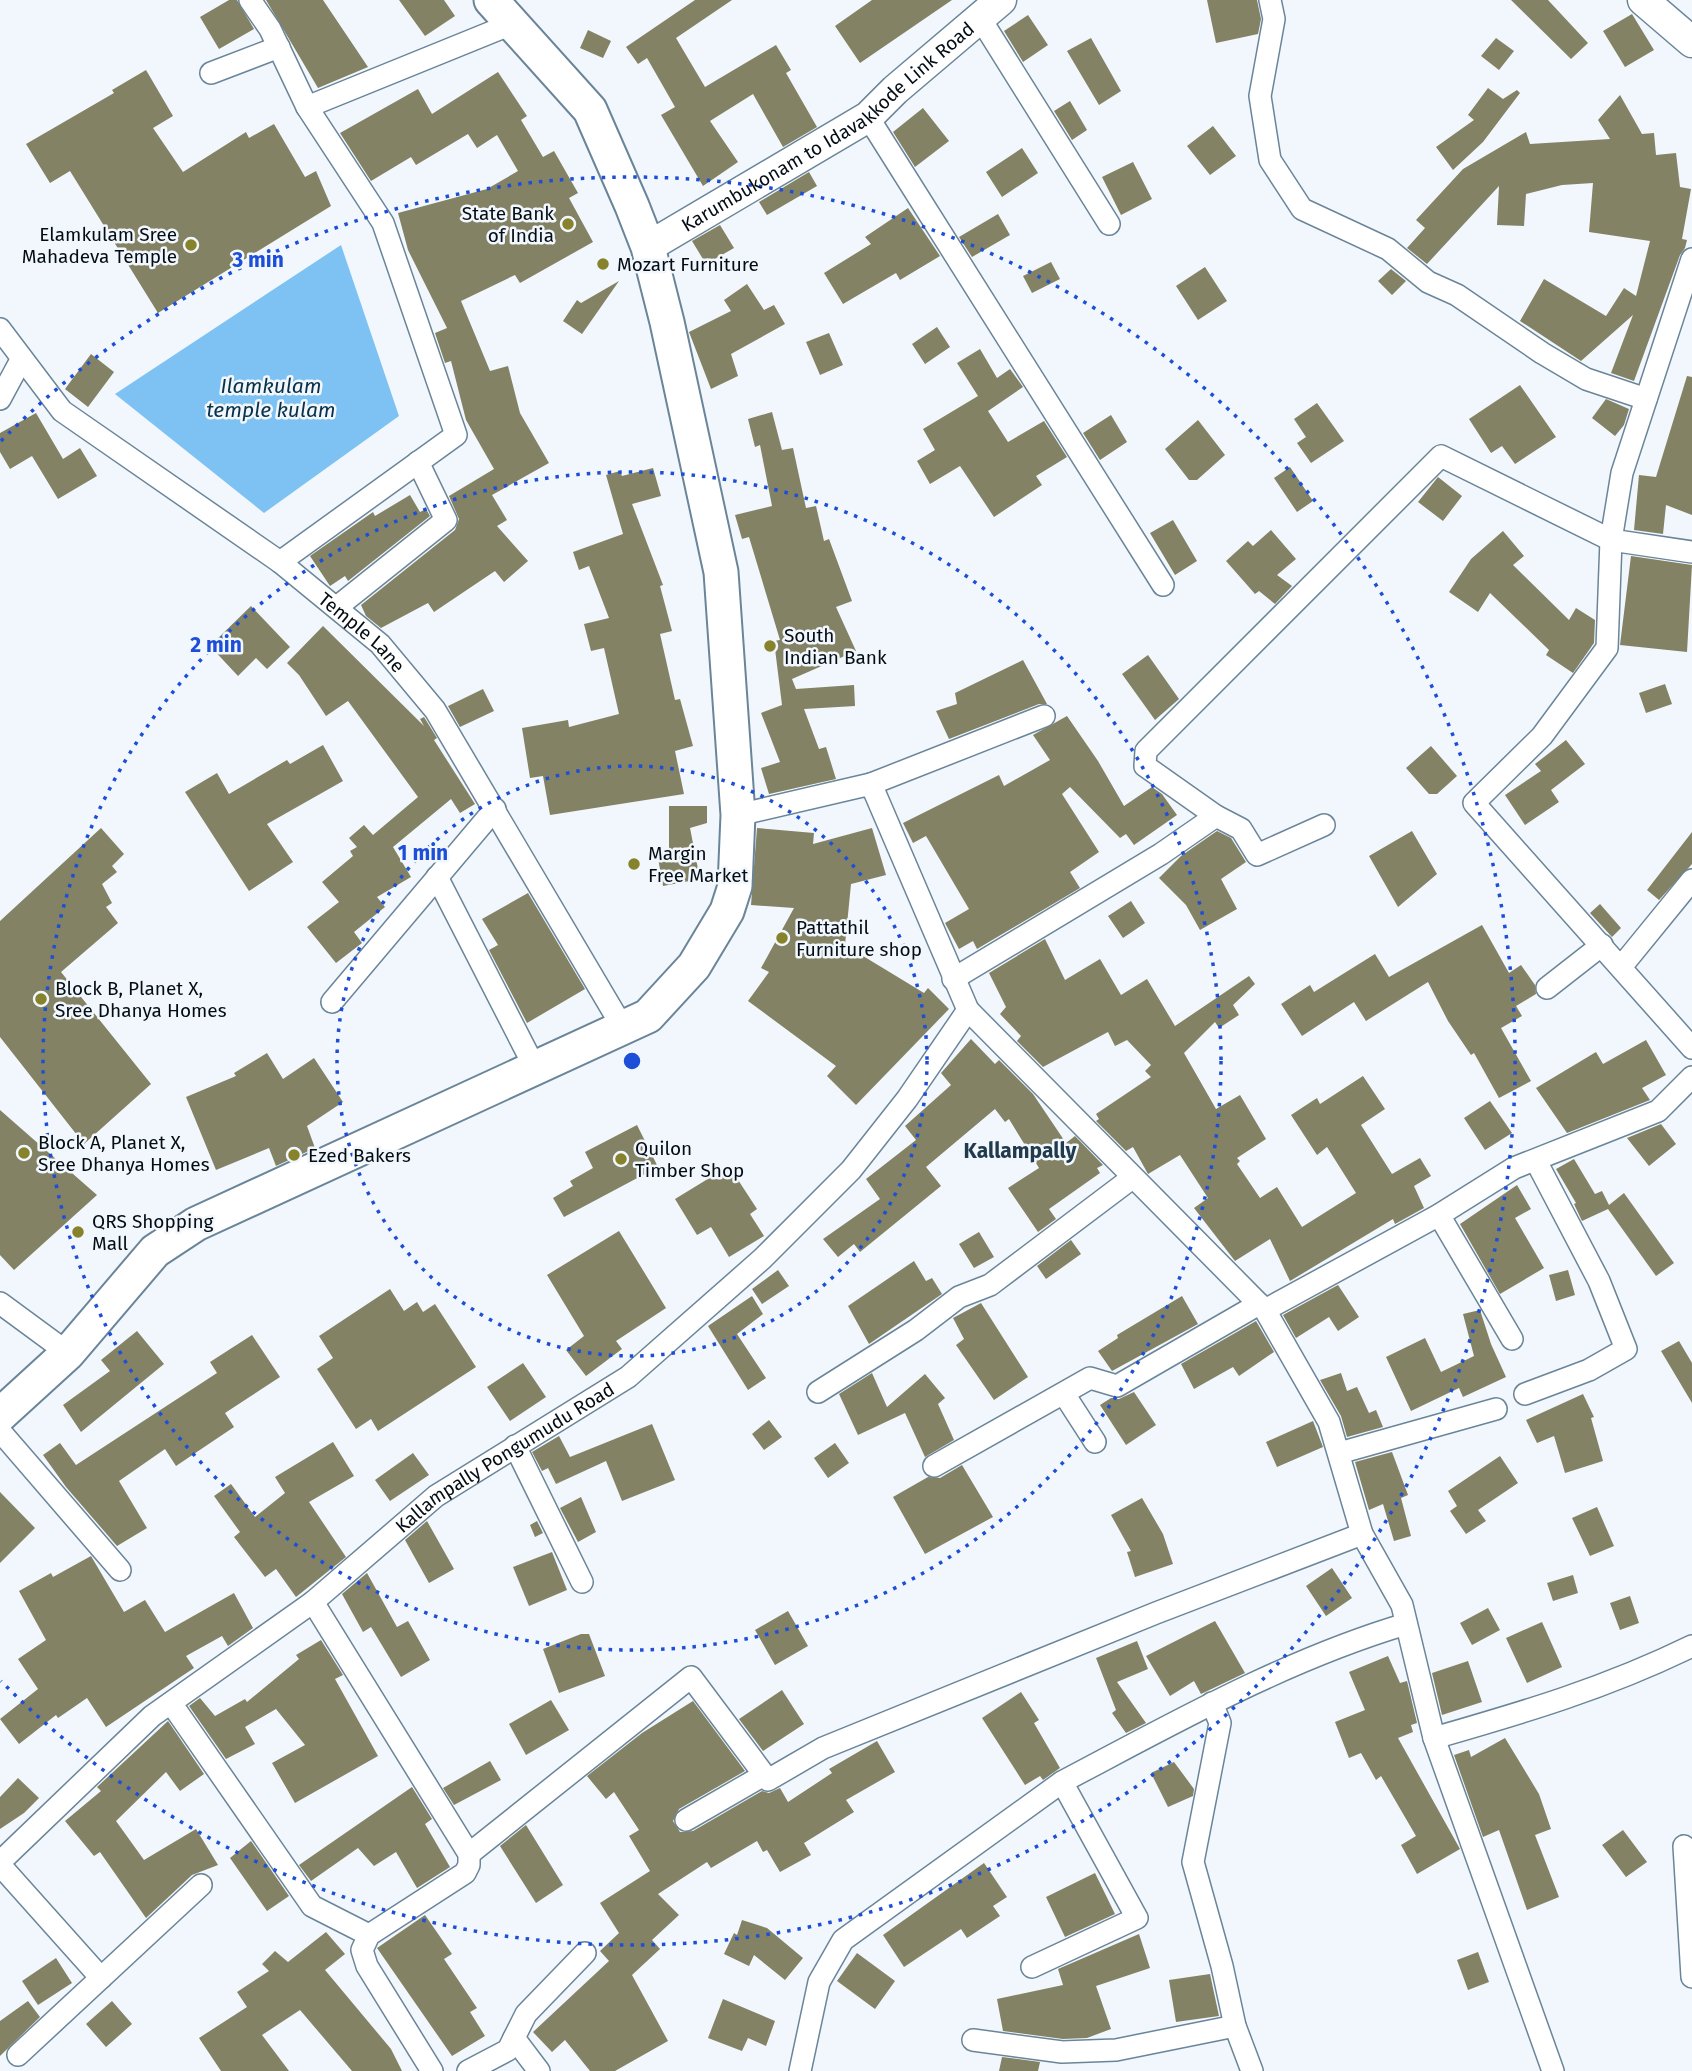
<svg xmlns="http://www.w3.org/2000/svg" width="1692" height="2071" font-family="'Fira Sans',sans-serif">
<rect width="100%" height="100%" fill="#f1f7fc"/>
<!-- water -->
<path fill="#7dc2f2" d="M341,245l58,171 -135,97 -149,-119z"/>
<!-- building -->
<path fill="#838264" d="M229,0h8l17,29 -35,20 -19,-32z
M266,0h57l45,67 -50,21z
M399,0h45l11,16 -30,20z
M695,0h37l-56,38 29,49 71,-42 15,25 -5,3 31,54 -34,20 -30,-53 -43,27 28,41 -35,24 -42,-71 14,-8 -28,-49 -9,6 -12,-17z
M872,0h80l-92,63 -25,-37z
M1207,0h50l4,19 -3,15 -42,9z
M1511,0h37l40,43 -17,16z
M1632,14l22,36 -29,17 -22,-36z
M1028,15l20,30 -25,17 -19,-31z
M588,30l23,11 -8,17 -23,-10z
M1091,38l30,53 -22,14 -32,-54z
M1496,38l18,13 -15,19 -18,-14z
M146,70l27,46 -20,12 30,44 63,-40 3,6 25,-14 31,53 11,-6 15,35 -173,107 -88,-142 -20,12 -24,-39 88,-51 -2,-3z
M498,72l29,44 -6,4 22,37 11,-6 24,42 -9,5 24,44 -73,41 -5,-8 -54,26 29,70 18,-5 12,47 29,50 -57,32 15,25 -10,6 31,35 -24,21 -9,-11 -61,41 -6,-9 -47,25 -15,-12 -5,-11 94,-75 4,-11 -10,-23 45,-27 -28,-49 -15,-59 -6,2 -10,-30 12,-5 -39,-78 -10,-37 89,-24 31,-18 -21,-36 -20,13 -9,-14 -52,31 -5,-8 -40,24 -31,-48 78,-44 14,25z
M1488,88l15,11 14,-9 3,3 -37,49 -30,28 -17,-23 38,-27 -6,-5z
M1620,95l22,39 12,-1 2,22 20,-2 4,34 11,2 -9,50 5,1 -2,8 -5,7 -46,126 -23,-8 22,-58 -52,46 -61,-40 24,-42 62,37 18,-28 12,8 14,-55 -61,-9 4,-49 -31,2 -36,9 -2,32 -27,-1 2,-39 -72,78 -20,-16 18,-20 -9,-8 47,-51 63,-37 4,12 80,-5 -12,-19z
M1070,101l17,29 -15,10 -18,-29z
M923,108l26,33 -34,26 -22,-35z
M1213,126l23,30 -26,19 -23,-29z
M1022,148l16,25 -36,24 -16,-25z
M1133,162l19,37 -31,16 -19,-38z
M809,172l8,14 -50,29 -8,-13z
M908,208l32,48 -40,24 -4,-7 -53,31 -19,-31 47,-29 -6,-7z
M998,214l12,21 -38,22 -13,-20z
M720,225l14,23 -28,16 -14,-23z
M1051,262l9,17 -28,14 -9,-17z
M1205,267l22,34 -29,19 -22,-34z
M1391,269l15,12 -14,14 -14,-14z
M619,281l-37,53 -19,-13 14,-21 4,3z
M747,284l17,26 10,-5 11,19 -54,30 7,22 -27,13 -22,-57 42,-21 -7,-11z
M937,327l13,20 -25,17 -13,-20z
M829,333l14,32 -23,10 -14,-33z
M980,349l17,29 13,-9 13,18 -35,24 20,31 36,-21 23,36 -31,19 6,9 -48,32 -34,-51 -30,18 -13,-23 18,-11 -12,-21 55,-33 -21,-33z
M91,354l23,18 -26,35 -23,-18z
M1687,376l5,1v138l-26,-10 -3,29 -29,-4 5,-55 17,2z
M1520,385l36,52 -41,27 -13,-18 -11,7 -22,-34z
M1606,399l23,10 -5,16 -9,11 -23,-18z
M1317,403l27,38 -33,22 -14,-20 9,-6 -12,-18z
M772,412l10,38 11,-2 13,60 10,-2 8,35 5,-2 23,62 -16,6 20,44 -64,28 4,10 58,-4 1,21 -51,3 15,40 7,-2 10,32 -67,15 -8,-26 19,-6 -19,-49 21,-8 -8,-64 6,-1 -31,-103 -7,2 -7,-24 37,-9 -12,-61 -5,2 -7,-28z
M36,413l27,46 17,-11 17,28 -39,23 -26,-43 -22,13 -10,-17v-19z
M1111,415l16,27 -27,18 -17,-27z
M1198,420l27,35 -28,25h-8l-24,-31z
M1290,467l23,34 -16,11 -23,-34z
M653,468l8,28 -29,8 31,81 -3,1 12,45 -12,3 15,66 5,-1 13,47 -18,5 9,43 -134,21 -7,-39 -13,2 -8,-50 46,-8 1,7 50,-13 -15,-66 -13,3 -7,-27 25,-6 -20,-52 -10,4 -6,-18 50,-18 -17,-59 14,-4 2,5z
M1438,477l24,19 -19,25 -25,-19z
M410,495l10,17 6,-3 4,7 -82,65 -3,-5 -15,10 -20,-30 63,-44 2,4z
M1173,520l24,41 -22,14 -25,-42z
M1271,530l25,29 -19,16 15,11 -17,18 -16,-13 -4,3 -29,-33 22,-20 5,5z
M1503,531l21,25 -11,9 56,55 7,-12 19,12 -1,23 -21,30 -27,-18 3,-5 -59,-57 -12,19 -29,-20 22,-33z
M1631,556l61,9 -5,87 -67,-7z
M251,606l39,41 -23,22 -11,-11 -18,18 -28,-30z
M323,626l101,100 -4,-7 4,-2 13,21 -3,2 41,64 -15,9 -9,-14 -58,48 18,30 -34,20 8,10 -31,25 8,11 -26,20 -29,-36 32,-25 -17,-20 31,-26 -3,-5 7,-4 -8,-9 15,-13 9,10 45,-38 -70,-96 -22,15 -27,-41 -12,-12z
M1148,655l31,44 -24,21 -33,-46z
M1023,660l24,44h-8l-90,35 -13,-28 21,-7 -2,-11z
M1665,684l7,20 -26,9 -7,-20z
M483,689l11,22 -34,16 -12,-21z
M1067,716l31,45 26,45 28,-19 10,7 15,21 -43,30 -8,-11 -6,4 -50,-51 -8,7 37,58 -29,20 10,16 -103,61 -4,-8 -14,8 -14,-26 24,-14 -43,-73 -13,7 -10,-20 96,-48 5,11 46,-26 -17,-25z
M1566,740l19,24 -34,26 8,12 -34,23 -20,-30 36,-24 -6,-7z
M323,745l20,36 -76,43 26,38 -44,29 -64,-99 32,-19 12,21 58,-34 3,4z
M1431,746l26,30 -20,18h-8l-23,-26z
M669,806h38v17l-17,5 10,51 -37,7 -5,-28 11,-2z
M101,828l23,26 -12,12 5,6 -15,12 10,19 -6,4 12,16 -57,49 90,112 -67,60 -84,-107v-116z
M757,828l57,5 -1,11 59,-16 14,47 -35,9 -6,61 79,48 4,-5 21,21 -93,96 -29,-29 9,-10 -88,-65 21,-29 -8,-4 33,-60 -43,-3z
M1217,831l14,7 15,24 -25,17 16,30 -37,21 -14,-25 -27,-27 22,-22z
M1412,831l25,43 -39,33 -29,-51z
M1692,832v32l-33,36 -12,-10z
M528,893l57,96 -58,34 -38,-73 9,-5 -16,-26z
M1131,901l14,22 -22,15 -15,-22z
M1600,904l21,24 -9,9 -22,-24z
M1482,925l27,48 12,-8 14,20 1,9 -20,12 6,10 -21,12 30,53 -32,17 -25,-45 -3,2 -23,-34 -20,-39 -62,39 -12,-19 -52,34 -21,-32 29,-19 4,7 61,-38 14,23z
M1045,939l20,41 35,-21 21,36 26,-16 28,47 74,-50 6,8 -22,21 6,10 -20,13 -4,-6 -31,31 32,56 24,-14 26,44 -29,19 3,3 -3,3 23,34 17,-11 25,40 54,-34 -29,-46 -10,8 -26,-40 26,-17 3,6 43,-28 22,33 -24,16 31,49 28,-16 11,18 -17,10 10,22 -29,16 -2,-5 -103,62 -20,-42 -35,22 -41,-53 14,-10 -28,-43 -32,19 -15,-27 -7,4 -30,-30 3,-2 -3,-5 55,-37 -6,-6 6,-6 -24,-25 -12,6 -7,-14 -65,35 -26,-26 4,-5 -21,-22 6,-7 -17,-34z
M971,1039l24,25 4,-4 34,34 33,49 9,-7 28,29 -6,3 3,5 -51,36 7,10 -18,13 -30,-44 31,-20 -30,-49 -4,3 -10,-13 -69,58 15,19 -81,66 -6,-8 -16,13 -15,-18 57,-40 -14,-20 50,-39 -11,-14 46,-41 -10,-12z
M1646,1040l20,35 -24,13 8,12 -83,33 -31,-45 60,-36 7,12z
M267,1053l16,26 31,-21 29,44 -36,24 8,22 -39,18 -7,-18 -53,22 -30,-73 50,-21 -2,-3z
M1490,1101l22,32 -27,17 -21,-32z
M0,1110l97,85 -83,75 -14,-15z
M1661,1124l15,20 -27,22 -22,-28z
M637,1125l21,42 -94,50 -11,-19 20,-12 -3,-5 23,-13 -8,-16z
M1574,1159l21,35 7,-3 7,14 15,-12 50,70 -18,13 -48,-67 -26,12 -8,-17 2,-1 -20,-34z
M729,1166l28,43 -7,5 14,22 -35,21 -18,-30 -14,8 -22,-36z
M1517,1185l14,24 -16,9 29,50 -44,26 -40,-70z
M619,1231l47,77 -50,33 6,8 -36,27 -20,-26 18,-14 -37,-61z
M979,1232l15,25 -20,11 -15,-24z
M1071,1240l10,14 -35,25 -9,-13z
M914,1261l12,20 6,-3 10,16 -73,50 -21,-38z
M778,1270l11,16 -27,18 -10,-15z
M1568,1270l7,25 -19,6 -7,-26z
M1338,1285l21,32 -21,14 -9,-14 -33,21 -13,-23z
M390,1289l14,22 13,-9 6,10 12,-8 41,63 -98,64 -7,-12 -15,10 -39,-60 16,-11 -14,-22z
M752,1296l11,18 -26,20 29,44 -18,12 -40,-64z
M1182,1296l16,28 -86,47 -14,-20 20,-13 -1,-3z
M981,1303l47,74 -34,23 -38,-55 8,-6 -11,-21z
M1480,1310l11,34 15,33 -43,20 -4,-9 -48,23 -25,-54 39,-19 16,34 33,-16 -11,-42z
M1256,1321l18,31 -35,24 -6,-9 -39,22 -13,-25z
M137,1331l27,33 -83,68 -18,-27 47,-34 -9,-11z
M252,1335l28,42 -55,36 9,14 -58,39 -11,-17 -46,32 28,47 -30,18 -51,-59 -23,-32 17,-12 16,22 141,-92 -7,-11z
M1679,1341l13,22v40l-31,-52z
M523,1363l23,34 -36,24 -23,-34z
M872,1373l15,34 38,-33 20,24 -7,6 16,36 -29,17 -20,-44 -47,22 -19,-41z
M1341,1373l6,18 10,-4 12,26 7,-3 7,17 -36,10 -6,-21 -21,-36z
M1134,1392l22,33 -30,20 -26,-40 11,-7 8,1z
M1583,1394l11,23 -3,1 12,43 -38,12 -11,-37 -17,7 -11,-23z
M769,1420l13,17 -18,13 -12,-16z
M1313,1421l10,26 -46,20 -11,-25z
M652,1424l23,56 -53,21 -16,-40 -50,23 -8,-16 -6,3 -10,-19 27,-16 11,21z
M333,1442l21,34 -45,26 37,55 -50,40 -20,-28 -11,8 -31,-40 6,-5 -26,-36 17,-12 24,33 30,-24 -10,-16z
M835,1443l14,20 -21,15 -14,-20z
M1392,1452l16,43 -7,3 10,38 -17,5 -11,-37 -14,6 -14,-48z
M413,1453l16,22 -39,26 -15,-21z
M1500,1456l18,27 -40,27 8,11 -20,13 -16,-23 7,-5 -9,-15z
M962,1465l31,52 -68,37 -32,-57 35,-20 12,1z
M0,1492l35,36 -35,35z
M581,1497l15,35 -18,10 -18,-34z
M1142,1498l21,36 10,30 -38,13 -8,-25 4,-1 -20,-36z
M1597,1507l17,39 -24,10 -18,-38z
M427,1521l27,48 -25,14 -24,-43z
M537,1521l6,12 -8,4 -5,-12z
M552,1552l15,38 -38,16 -16,-39z
M91,1556l33,56 21,-12 20,32 69,-39 19,35 -25,18 -6,-10 -36,20 8,12 -88,59 -19,-29 -29,20 -2,-3 -37,29 -19,-25 38,-30 -20,-30 28,-19 -27,-49 32,-18 2,4z
M1332,1568l20,30 -26,18 -20,-30z
M367,1573l30,54 11,-6 22,39 -29,17 -30,-50 -8,5 -21,-38z
M1573,1575l5,18 -25,8 -6,-18z
M1630,1596l9,27 -19,7 -10,-27z
M1488,1608l12,22 -28,15 -12,-22z
M788,1611l20,35 -33,19 -20,-35z
M1215,1621l30,52 -44,21 -7,-13 -24,15 -24,-40z
M1542,1622l20,45 -35,16 -21,-45z
M581,1634h8l16,42 -46,17 -16,-44z
M321,1640l22,35 -8,4 43,77 -83,47 -23,-40 33,-18 -29,-36 -31,18 10,17 -29,15 -37,-53 11,-8 15,18 30,-17 2,3 52,-43 -3,-4z
M1137,1641l11,28 -31,13 29,41 -20,10 -14,-20 4,-3 -20,-52z
M1388,1656l12,27 7,-2 10,42 -6,2 2,7 -15,6 62,111 -43,25 -16,-29 15,-9 -35,-60 -5,4 -15,-27 -12,5 -14,-36 30,-12 -16,-38z
M1468,1661l14,41 -40,13 -10,-42z
M782,1690l22,34 -41,27 -24,-32z
M1021,1692l18,28 -5,3 26,45 -17,12 -3,-4 -15,9 -43,-67z
M551,1700l18,30 -43,25 -17,-31z
M693,1701l52,70 -66,38 -6,12 7,11 13,-1 69,-40 7,2 11,-5 8,14 44,-29 -3,-4 48,-28 18,31 -49,28 8,12 -50,31 7,12 -31,17 -13,-22 -4,2 -6,-11 -46,27 -4,-6 -49,32 21,21 -27,25 8,9 -28,26 36,66 -53,30h-25l-25,-31 -13,12 -19,-20 76,-71 -9,-10 19,-18 -19,-30 50,-32 -21,-35 10,-6 -25,-38 -8,7 -19,-23 55,-43z
M168,1721l36,53 -24,17 -14,-19 -50,49 28,39 52,-31 22,36 -26,10 -46,43 -46,-66 -6,4 -29,-35 36,-30 -4,-4z
M1505,1738l34,56 12,35 -16,6 24,62 -32,13 -28,-80 -16,7 -29,-82 15,-5 2,7z
M490,1761l11,19 -47,25 -11,-17z
M1174,1762l20,27 -1,7 -25,11 -17,-34z
M18,1778l21,20 -15,15 -24,16v-32z
M412,1787l20,32 -7,5 25,43 -33,21 -21,-36 -22,14 -16,-18 -47,33 -12,-16z
M526,1825l37,60 -27,18 -36,-57z
M1623,1830l24,32 -21,15 -24,-32z
M251,1841l38,55 -22,15 -37,-53z
M984,1863l23,34 -14,9 7,10 -33,22 -6,-9 -57,38 -21,-32z
M1095,1873l20,41 -50,23 -19,-40z
M425,1915l27,39 -8,5 33,49 -7,4 15,24 -33,20 -75,-108z
M742,1920l25,8 36,30 -18,22 -31,-25 -5,11 -25,-12 10,-21 3,2z
M326,1932l19,22 -20,16 66,79 11,22h-50l-52,-61 -38,25 27,36h-68l-22,-33 48,-31 -10,-15 32,-21 -7,-7 13,-13 13,11z
M1139,1934l11,34 -54,18 15,43 -24,9 -24,1 -60,-8 -6,-32 66,-14 -5,-16z
M1478,1952l11,30 -21,8 -11,-30z
M857,1953l38,28 -20,28 -38,-28z
M56,1958l16,25 -34,22 -16,-24z
M1210,1974l9,42 -43,6 -7,-42z
M723,1999l52,22 -9,25 -18,-8 -6,13 -34,-13z
M28,2001l12,16 -40,39v-35z
M112,2001l20,23 -26,23 -20,-23z
M1002,2057l38,5 -2,9h-39z"/>
<g fill="none" stroke-linecap="round" stroke-linejoin="round">
<defs>
<g id="street">
<path d="M250,0l20,29 37,78"/>
<path d="M1270,0l4,19 -14,77 10,64 32,49 86,40 40,33 29,13 85,58 44,26 60,20"/>
<path d="M980,18l129,206"/>
<path d="M211,73l68,-26"/>
<path d="M868,117l295,468"/>
<path d="M1692,259l-70,214 -11,67 -4,108 -65,88 -68,67 218,245"/>
<path id="s1" d="M0,329l62,82 218,151 100,82 55,66 188,318"/>
<path d="M0,399l21,-39"/>
<path d="M280,562l176,-127 -73,-212 -76,-116 207,-84"/>
<path d="M337,607l109,-87 -28,-58"/>
<path d="M871,784l173,-68"/>
<path d="M738,815l133,-31 97,226 297,300 64,112 33,112 40,71 32,133 119,333"/>
<path d="M1324,825l-67,30 -16,-26 -25,-13 -71,-50 1,-15 295,-295 170,84 81,12"/>
<path d="M437,877l98,191"/>
<path d="M1621,967l71,-87"/>
<path d="M953,979l208,-125 55,-38"/>
<path d="M1547,988l55,-43"/>
<path d="M332,1002l163,-193"/>
<path d="M1439,1215l73,124"/>
<path d="M0,1303l68,50"/>
<path d="M1265,1310l174,-95 75,-47 144,-57 34,-34"/>
<path d="M818,1392l98,-62 43,-33 31,-12 142,-107"/>
<path d="M1064,1394l31,48"/>
<path d="M1525,1394l64,-24 37,-21 -27,-68 -63,-120"/>
<path d="M0,1431l120,139"/>
<path d="M515,1446l67,136"/>
<path d="M1339,1453l157,-44"/>
<path d="M934,1466l156,-88 27,8 142,-82"/>
<path d="M313,1602l156,252v11l-4,8 -96,62 -7,15 5,16 65,105"/>
<path d="M171,1703l141,203 57,29"/>
<path d="M1212,1703l8,20 -27,139 29,104 13,60 17,45"/>
<path d="M1434,1738c91,-26 172,-50 258,-92"/>
<path d="M686,1820l78,-45"/>
<path d="M1684,1846l8,131"/>
<path d="M469,1854l222,-177 77,103 55,-32 333,-135 206,-79"/>
<path id="s2" d="M0,1862l152,-146 161,-114 123,-106 192,-119 134,-118 89,-89 56,-71 61,-89"/>
<path d="M0,1865l101,113"/>
<path d="M1032,1967l105,-49 -75,-136c112,-59 223,-122 344,-158"/>
<path d="M514,2038l25,33"/>
<path d="M973,2040l89,12 54,-2 119,-24"/>
<path d="M18,2055l183,-170"/>
<path d="M468,2071l40,-21 18,-36 59,-61"/>
<path d="M800,2071l19,-89 24,-42 219,-158"/>
</g>
<g id="secondary">
<path d="M1643,0l49,42"/>
<path id="s3" d="M648,247l220,-130 27,-27 106,-90"/>
</g>
<path id="primary" d="M0,1415l68,-62 87,-102 41,-27 452,-208 46,-50 33,-55 8,-25 3,-71 -17,-243 -54,-250 -19,-75 -16,-41 -42,-96 -99,-110"/>
</defs>
<!-- street casing -->
<use href="#street" stroke="#6a8599" stroke-width="24"/>
<!-- secondary casing -->
<use href="#secondary" stroke="#6a8599" stroke-width="33"/>
<!-- primary casing -->
<use href="#primary" stroke="#6a8599" stroke-width="37"/>
<!-- street -->
<use href="#street" stroke="#fff" stroke-width="21"/>
<!-- secondary -->
<use href="#secondary" stroke="#fff" stroke-width="30"/>
<!-- primary -->
<use href="#primary" stroke="#fff" stroke-width="33"/>
</g>
<!-- distance rings -->
<g fill="none" stroke="#1d4ed8" stroke-width="3.5" stroke-dasharray="3.5 7">
<circle cx="632" cy="1061" r="295"/>
<circle cx="632" cy="1061" r="589"/>
<path d="M1 441A884 884 0 1 1 1 1681"/>
</g>
<!-- markers -->
<g fill="#86832c" stroke="#f1f7fc" stroke-width="2.5">
<circle cx="568" cy="224" r="7"/>
<circle cx="191" cy="245" r="7"/>
<circle cx="603" cy="264" r="7"/>
<circle cx="770" cy="646" r="7"/>
<circle cx="634" cy="864" r="7"/>
<circle cx="782" cy="938" r="7"/>
<circle cx="41" cy="999" r="7"/>
<circle cx="24" cy="1153" r="7"/>
<circle cx="294" cy="1155" r="7"/>
<circle cx="621" cy="1159" r="7"/>
<circle cx="78" cy="1232" r="7"/>
</g>
<g text-anchor="middle" dominant-baseline="central" stroke-width="5" stroke-linejoin="round" paint-order="stroke">
<!-- street labels -->
<g font-size="19" fill="#040d14" stroke="#f1f7fc">
<text stroke="none"><textPath href="#s3" startOffset="217">Karumbukonam to Idavakkode Link Road</textPath></text>
<text stroke="none"><textPath href="#s1" startOffset="476">Temple Lane</textPath></text>
<text stroke="none"><textPath href="#s2" startOffset="649">Kallampally Pongumudu Road</textPath></text>
</g>
<!-- poi labels -->
<g font-size="19" fill="#040d14" stroke="#f1f7fc" text-anchor="start">
<text x="554" y="213" text-anchor="end">State Bank<tspan x="554" dy="22">of India</tspan></text>
<text x="177" y="234" text-anchor="end">Elamkulam Sree<tspan x="177" dy="22">Mahadeva Temple</tspan></text>
<text x="617" y="264">Mozart Furniture</text>
<text x="784" y="635">South<tspan x="784" dy="22">Indian Bank</tspan></text>
<text x="648" y="853">Margin<tspan x="648" dy="22">Free Market</tspan></text>
<text x="796" y="927">Pattathil<tspan x="796" dy="22">Furniture shop</tspan></text>
<text x="55" y="988">Block B, Planet X,<tspan x="55" dy="22">Sree Dhanya Homes</tspan></text>
<text x="38" y="1142">Block A, Planet X,<tspan x="38" dy="22">Sree Dhanya Homes</tspan></text>
<text x="635" y="1148">Quilon<tspan x="635" dy="22">Timber Shop</tspan></text>
<text x="308" y="1155">Ezed Bakers</text>
<text x="92" y="1221">QRS Shopping<tspan x="92" dy="22">Mall</tspan></text>
</g>
<!-- water labels -->
<g font-size="21" font-style="italic" fill="#09324a" stroke="#f1f7fc">
<text x="271" y="386">Ilamkulam<tspan x="271" dy="24">temple kulam</tspan></text>
</g>
<!-- neighbourhood labels -->
<g font-size="21" font-weight="bold" fill="#213a4c" stroke="#f1f7fc">
<text x="1020" y="1151">Kallampally</text>
</g>
</g>
<circle cx="632" cy="1061" r="10" fill="#1d4ed8" stroke="#f1f7fc" stroke-width="3.5"/>
<g font-size="21" text-anchor="middle" font-weight="bold" fill="#1d4ed8" stroke="#f1f7fc" stroke-width="5" stroke-linejoin="round" paint-order="stroke">
<text x="258" y="267">3 min</text>
<text x="216" y="652">2 min</text>
<text x="423" y="860">1 min</text>
</g>
</svg>
